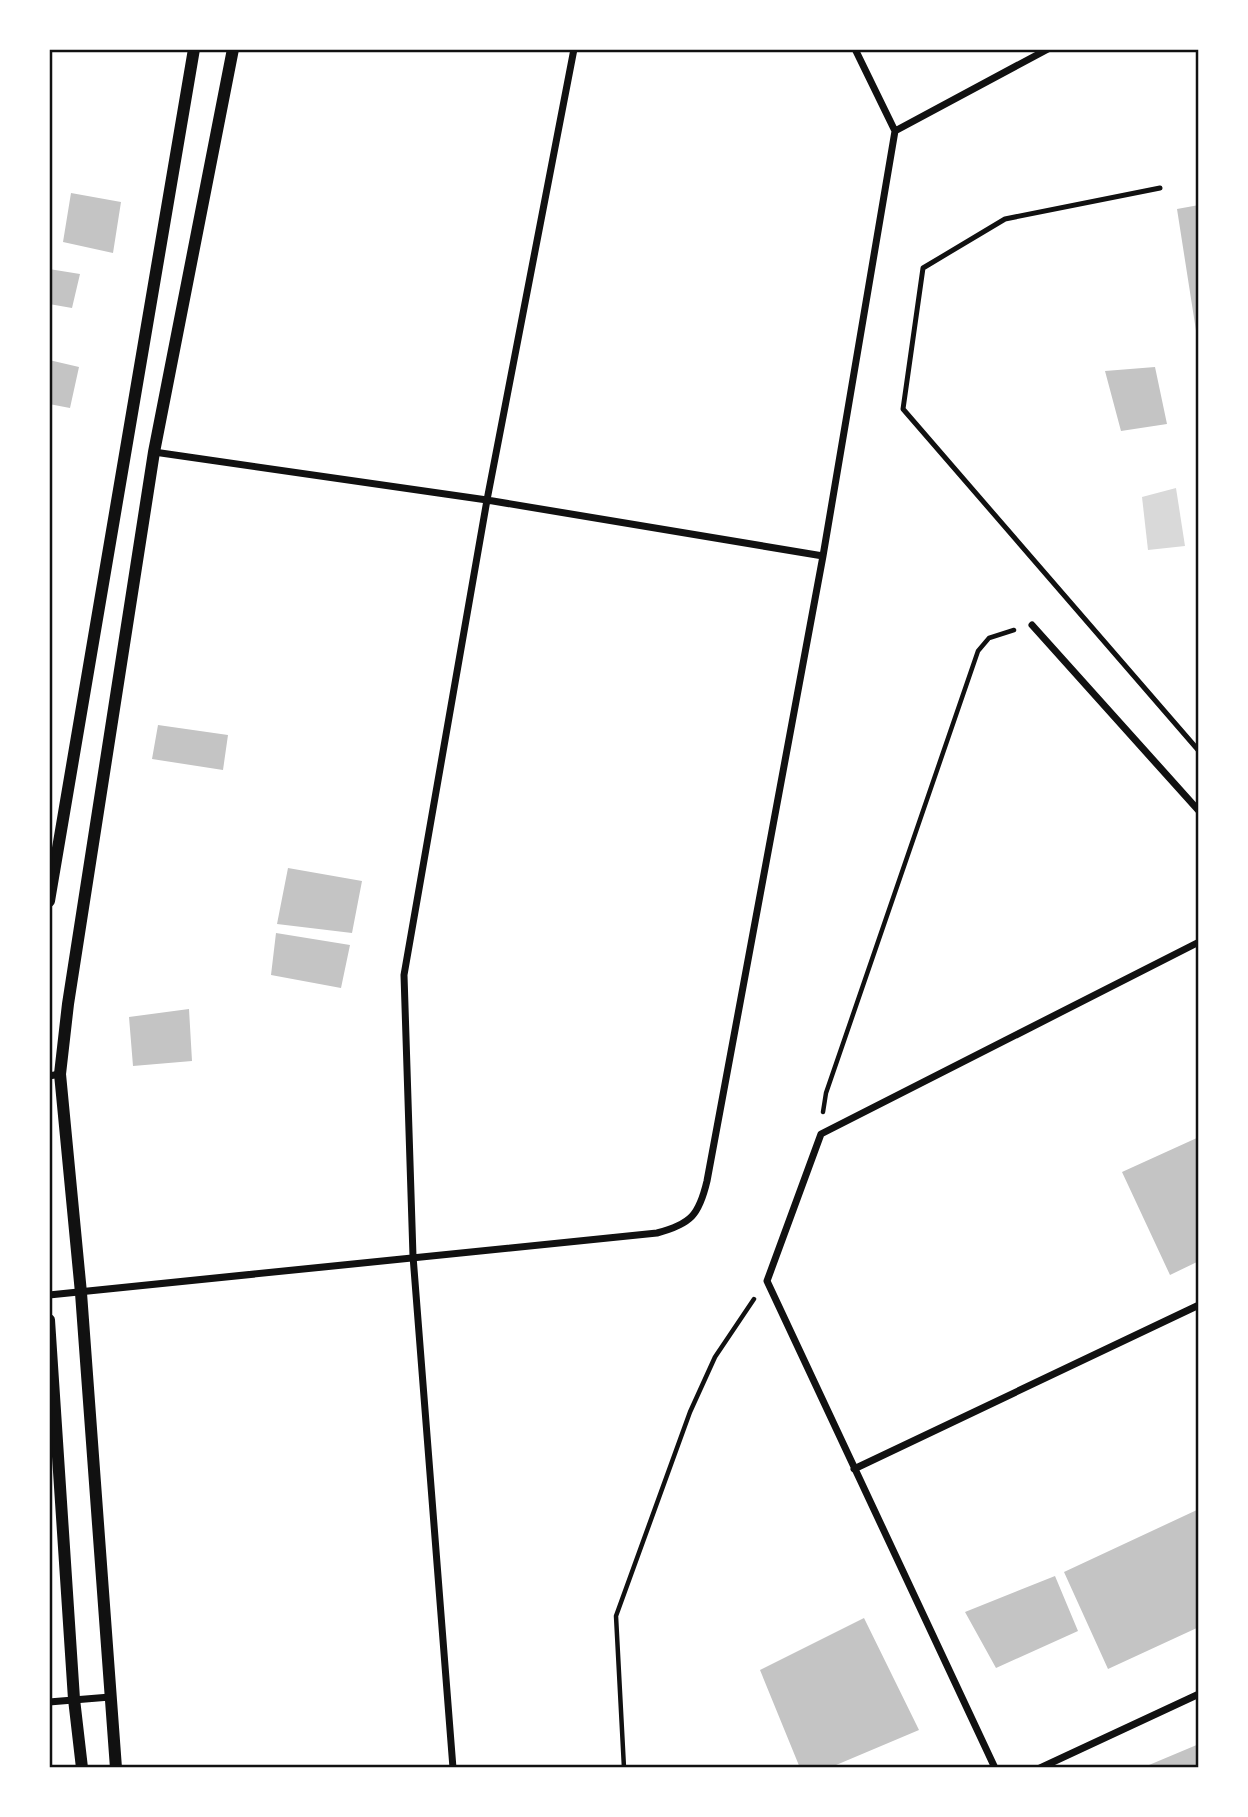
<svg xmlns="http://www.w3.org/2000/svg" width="1248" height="1817" font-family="'PT Sans',sans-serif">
<rect width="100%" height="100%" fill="#fff"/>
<!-- water -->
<path fill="#d9d9d9" d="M1176,488l9,58 -37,4 -6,-53z"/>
<!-- building -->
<path fill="#c4c4c4" d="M71,193l50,9 -8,51 -50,-11z
M1199,205v132h-2l-20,-128z
M49,269l31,5 -8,34 -23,-4z
M49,360l30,7 -9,41 -21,-4z
M1155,367l12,57 -46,7 -16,-60z
M158,725l70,10 -5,35 -71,-11z
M288,868l74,13 -10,52 -75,-9z
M276,933l74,12 -9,43 -70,-13z
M189,1009l3,52 -59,5 -4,-49z
M1199,1137v124l-29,14 -48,-103z
M1199,1509v118l-91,42 -44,-97z
M1055,1576l23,55 -82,37 -31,-56z
M864,1618l55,112 -90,38h-29l-40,-98z
M1199,1744v24h-48l-2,-3z"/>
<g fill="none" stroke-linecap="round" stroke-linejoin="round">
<!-- path -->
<path stroke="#111" stroke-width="4.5" d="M823,1112l3,-19 152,-442 11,-13 25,-8
M624,1768l-8,-152 74,-204 25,-55 39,-58"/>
<!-- service -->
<path stroke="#111" stroke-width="5" d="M1160,188l-155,31 -82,49 -20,141 296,342"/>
<!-- minor -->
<path stroke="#111" stroke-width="7" d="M895,131l153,-82
M154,452l333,48 336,56
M1032,625l167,186
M49,1076l11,-2
M49,1295l608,-62c34,-9 42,-18 50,-52l116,-625 72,-425 -40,-82
M854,1469l345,-164
M49,1702l61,-5
M453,1768l-40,-512 -9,-281 83,-475 87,-451
M995,1768l-228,-487 54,-147 378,-192
M1040,1768l159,-74"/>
<!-- tertiary -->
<path stroke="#111" stroke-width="12" d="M49,901l145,-852
M49,1320l25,379 8,69
M116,1768l-35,-475 -21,-219 8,-70 86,-552 79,-403"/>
</g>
<!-- border -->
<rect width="1248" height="1817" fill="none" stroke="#ffffff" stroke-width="102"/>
<rect x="51" y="51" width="1146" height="1715" fill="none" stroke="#111" stroke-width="2.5"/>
</svg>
